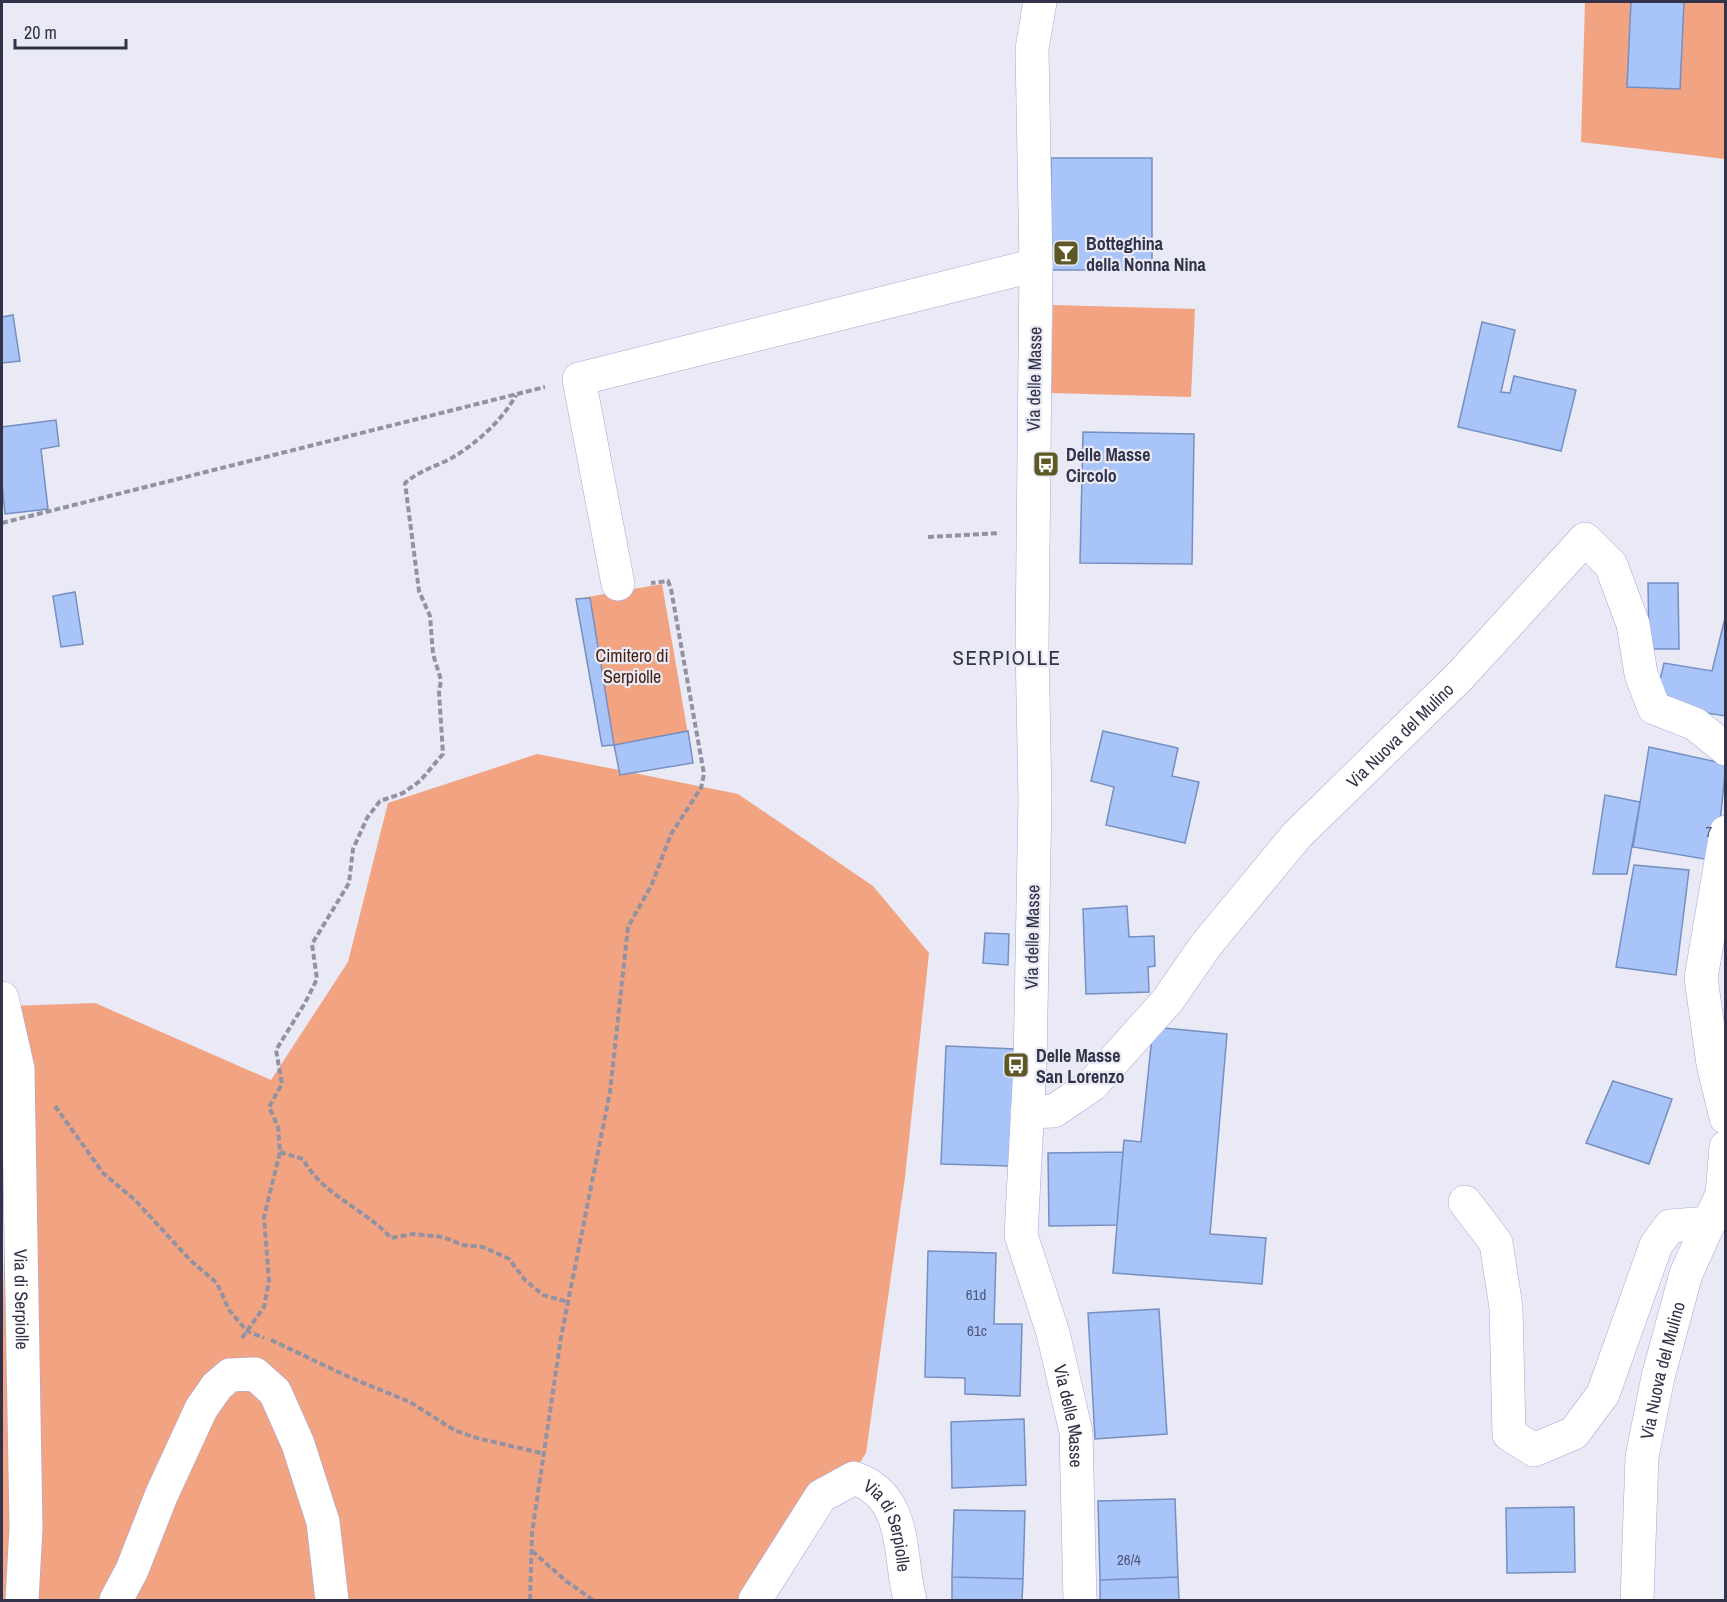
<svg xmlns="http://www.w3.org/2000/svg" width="1727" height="1602" font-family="'Archivo Narrow',sans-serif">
<rect width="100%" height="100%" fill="#e9eaf5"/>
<!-- green -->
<path fill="#f1a382" d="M1585,2h140v157l-144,-17z
M1053,305l142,4 -4,88 -141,-4z
M662,584l31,179 -59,10 104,21 135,92 56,67 -24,224 -39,276 -94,147h-770v-256l8,-338 85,-3 176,77 77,-118 40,-159 149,-49 82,16 -5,-25 -12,1 -26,-147z"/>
<!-- building -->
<path fill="#a9c4f8" stroke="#768fc1" stroke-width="1.5" d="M1631,2h53l-4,87 -53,-2z
M1051,158h101v112h-102z
M13,315l7,46 -18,2v-46z
M1482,322l33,8 -14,62 9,1 4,-17 62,14 -15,61 -103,-24z
M56,420l3,26 -18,3 7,60 -43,5 -3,-30v-57z
M1083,432l111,2 -2,130 -112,-1z
M1648,583h30l1,66h-30z
M75,592l8,52 -22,3 -8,-51z
M590,598l24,147 -12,1 -26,-147z
M1726,614v102l-20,-3 -49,-20 7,-30 48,8z
M688,731l5,32 -73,12 -6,-30z
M1103,731l75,17 -6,28 27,6 -14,61 -79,-18 8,-38 -23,-6z
M1649,747l77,17 -10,97 -83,-14z
M1605,795l35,7 -13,72h-34z
M1634,865l55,5 -13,105 -60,-8z
M1127,906l2,31 25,-1 1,30 -7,1 1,25 -63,2 -3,-85z
M985,933l24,1 -1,31 -25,-2z
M1153,1027l74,7 -17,200 56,4 -4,46 -149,-11 11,-133 17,2z
M946,1046l69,3 -6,117 -68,-2z
M1613,1081l59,18 -23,65 -63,-21z
M1123,1152l-6,73 -68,1 -1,-73z
M928,1251l68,2 -2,71h28l-2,72 -55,-2v-16l-40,-1z
M1159,1309l8,125 -72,5 -7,-126z
M1024,1419l2,66 -74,3 -1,-66z
M1175,1499l3,78 -78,3 -2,-79z
M1574,1507l1,65 -68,1 -1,-65z
M954,1510l71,1 -2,68 -71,-2z
M952,1577l71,2 -1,21h-70z
M1178,1577l1,23h-79v-20z"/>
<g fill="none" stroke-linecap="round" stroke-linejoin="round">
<defs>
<g id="minor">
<path id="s1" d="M1040,2l-8,47 4,216 -4,380 3,153 -5,267 -9,170 32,98 23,99 4,168"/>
<path d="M618,584l-39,-205 457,-114"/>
<path d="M1726,832l-25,146 12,86 13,54"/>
<path id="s2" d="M2,998l16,71 8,459 -4,72"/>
<path id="s3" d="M1027,1112l27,-1 38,-26 76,-85 38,-55 91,-110 163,-159 125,-137 26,26 22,59 8,50 13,34 41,16 31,25"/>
<path d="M1465,1202l31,41 10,64 3,127 25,16 40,-17 29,-39 53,-149 14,-19 39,-3"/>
<path d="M116,1600l16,-30 29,-74 40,-87 16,-23 13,-11 25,-1 20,18 23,52 25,78 9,78"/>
<path id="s4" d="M755,1600l66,-104 33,-18c55,19 44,77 56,122"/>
<path id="s5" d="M1637,1600l5,-143 16,-80 28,-103 36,-80 4,-47"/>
</g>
</defs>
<!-- minor casing -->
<use href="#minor" stroke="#a6a6de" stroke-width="34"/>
<!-- path -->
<path stroke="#9292a3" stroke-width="4" stroke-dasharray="6 3" stroke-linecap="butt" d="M2,523l543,-136
M928,537l72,-4
M55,1106l48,67 33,28 55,60 26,22 12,27 18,21 17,7
M280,1152l23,7c19,36 61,49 88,79l22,-4 30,3 20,8 20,2 26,12 16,21 18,15 25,7
M242,1338l22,-31 5,-26 -5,-64 16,-65 -2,-25 -9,-20 13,-23 -6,-34 29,-47 12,-24 -5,-35 37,-61 4,-34 14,-31 13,-17 23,-8 17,-12 23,-27 -4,-62 2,-12 -8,-26 -3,-38 -11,-25 -14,-108c14,-12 29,-16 45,-24 26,-15 52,-38 66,-64
M271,1340l78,37 61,25 44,28 23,8 68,16
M532,1551l34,30 27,19
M530,1600l2,-67 29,-196 49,-245 18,-165 24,-43 19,-50 30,-46 3,-14 -33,-185 -3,-8 -17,2"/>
<!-- minor -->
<use href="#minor" stroke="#fff" stroke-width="33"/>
</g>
<!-- icons -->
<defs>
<symbol id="bar-square" viewBox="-11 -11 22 22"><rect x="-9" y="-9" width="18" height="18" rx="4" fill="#5d5824" stroke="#e9eaf5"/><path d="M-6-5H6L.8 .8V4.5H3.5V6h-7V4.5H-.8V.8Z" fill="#fff"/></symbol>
<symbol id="bus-square" viewBox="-11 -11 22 22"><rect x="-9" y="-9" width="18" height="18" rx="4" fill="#5d5824" stroke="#e9eaf5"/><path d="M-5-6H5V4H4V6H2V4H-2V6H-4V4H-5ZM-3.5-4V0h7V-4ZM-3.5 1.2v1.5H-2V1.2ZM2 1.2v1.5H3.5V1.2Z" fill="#fff"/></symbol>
</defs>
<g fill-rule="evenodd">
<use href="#bar-square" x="1051" y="238" width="30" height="30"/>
<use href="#bus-square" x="1031" y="449" width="30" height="30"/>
<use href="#bus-square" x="1001" y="1050" width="30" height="30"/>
</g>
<g text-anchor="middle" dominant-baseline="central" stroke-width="4.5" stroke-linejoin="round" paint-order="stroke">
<!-- number labels -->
<g font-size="15" fill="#505675">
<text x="1709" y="831">7</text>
<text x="976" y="1294">61d</text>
<text x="977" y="1330">61c</text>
<text x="1129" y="1559">26/4</text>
</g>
<!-- poi labels -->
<g font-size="18" font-weight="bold" fill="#323249" stroke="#e9eaf5" text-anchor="start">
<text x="1086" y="243">Botteghina<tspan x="1086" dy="21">della Nonna Nina</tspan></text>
<text x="1066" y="454">Delle Masse<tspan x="1066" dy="21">Circolo</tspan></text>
<text x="1036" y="1055">Delle Masse<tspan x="1036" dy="21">San Lorenzo</tspan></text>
</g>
<!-- street labels -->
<g font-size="18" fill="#323249" stroke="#e9eaf5">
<text transform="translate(1034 379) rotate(-89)">Via delle Masse</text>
<text stroke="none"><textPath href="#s3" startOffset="540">Via Nuova del Mulino</textPath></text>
<text transform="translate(1032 937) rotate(-89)">Via delle Masse</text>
<text stroke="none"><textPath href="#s2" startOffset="303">Via di Serpiolle</textPath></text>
<text stroke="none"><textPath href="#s5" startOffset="232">Via Nuova del Mulino</textPath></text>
<text stroke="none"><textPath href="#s1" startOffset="1422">Via delle Masse</textPath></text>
<text stroke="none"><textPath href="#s4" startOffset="224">Via di Serpiolle</textPath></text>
</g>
<!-- park labels -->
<g font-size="18" fill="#461f0d" stroke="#e9eaf5">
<text x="632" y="655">Cimitero di<tspan x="632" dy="21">Serpiolle</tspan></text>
</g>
<!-- quarter labels -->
<g font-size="21" letter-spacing="1.5" fill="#323249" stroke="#e9eaf5">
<text x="1007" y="657">SERPIOLLE</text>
</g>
</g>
<!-- border -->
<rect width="1727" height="1602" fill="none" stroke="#323249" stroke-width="6"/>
<!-- scale -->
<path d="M15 39v9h111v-9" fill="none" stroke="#323249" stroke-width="3"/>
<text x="24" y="39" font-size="18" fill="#323249" stroke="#e9eaf5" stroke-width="4.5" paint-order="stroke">20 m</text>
</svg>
